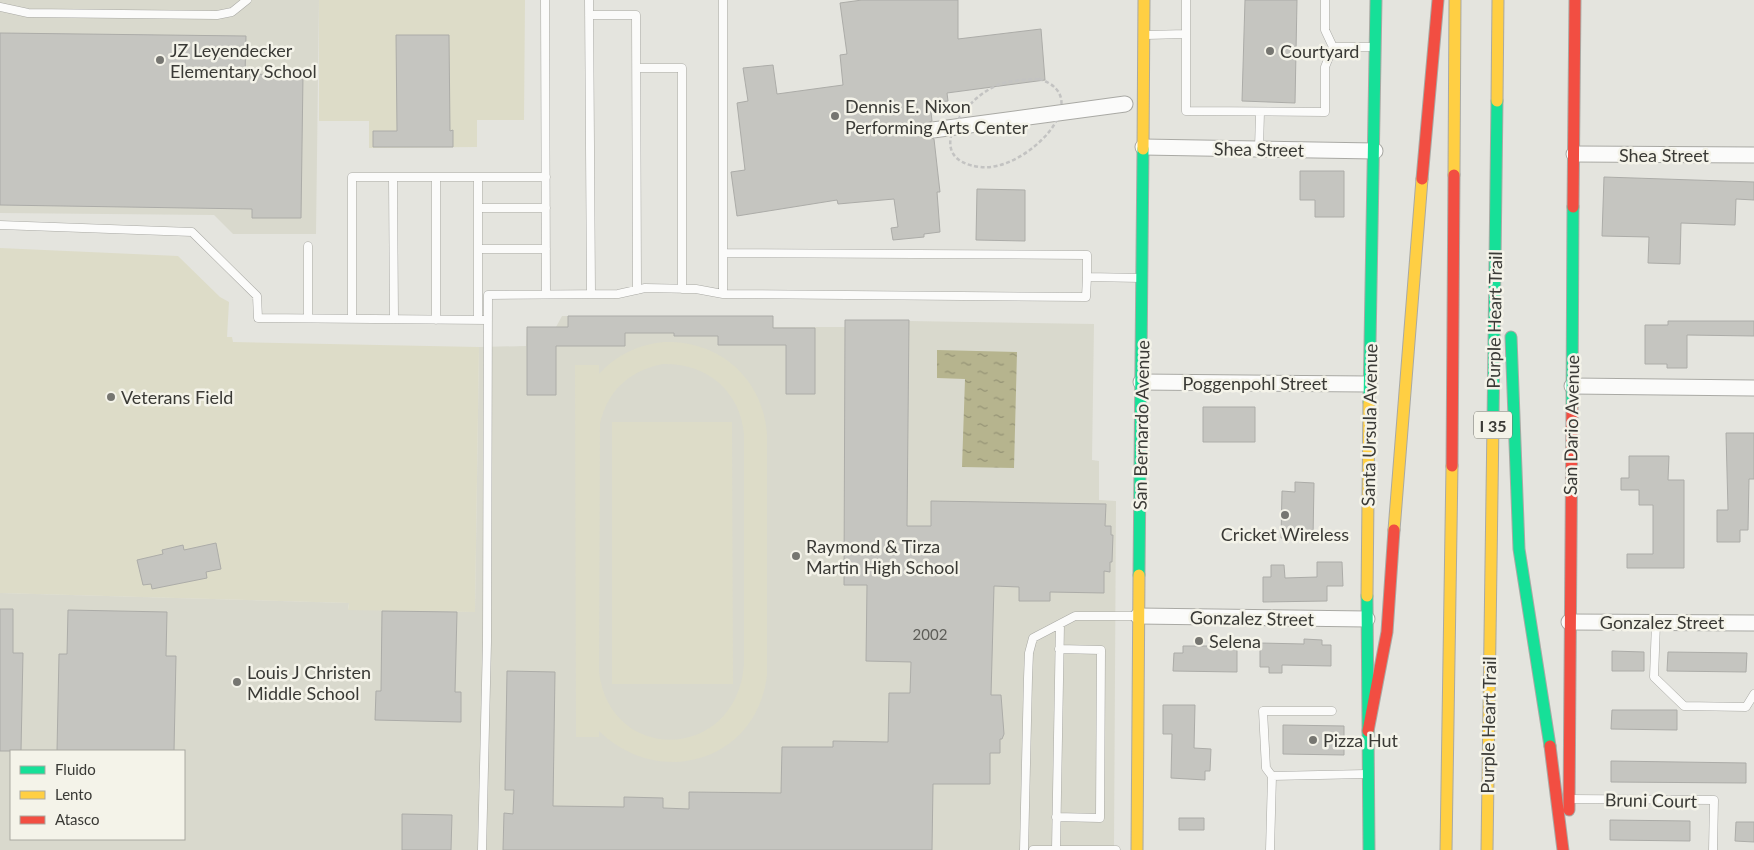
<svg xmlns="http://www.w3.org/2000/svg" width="1754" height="850" font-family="Lato,sans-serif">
<defs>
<pattern id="water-ripples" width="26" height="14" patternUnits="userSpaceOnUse" patternTransform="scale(1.25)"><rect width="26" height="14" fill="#b6b48e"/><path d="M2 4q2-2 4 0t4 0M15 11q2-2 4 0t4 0" fill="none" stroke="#959375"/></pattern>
</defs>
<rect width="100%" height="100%" fill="#e4e4de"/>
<!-- built -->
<path fill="#d9d9cd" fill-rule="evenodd" d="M0,0h319l-3,234h-83l-19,-19 -214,-2z
M562,316h211v11h72v-7l249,4 -2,136 7,1v39l17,1 -2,349h-1114v-257l349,10 -1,6 127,3 4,-265 47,-1 1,-19h29zM11,751h173v88h-173z"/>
<!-- garden -->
<path fill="#dddcc8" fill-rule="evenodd" d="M319,0h206l-1,120h-47v27l-108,1v-27h-50z
M0,248l178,8 42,41 9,5 -2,35h5l1,5 246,5 -4,265 -127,-2 1,-7 -349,-10z
M664,342c55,-2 99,36 103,92v241c-10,86 -107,115 -168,56v6h-23l-1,-372h24v9c17,-19 40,-30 65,-32zM663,364c43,-1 77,26 81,70v230c-7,98 -134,101 -145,8l1,-248c7,-33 30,-54 63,-60z
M612,422h120l1,262h-121z"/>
<!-- water -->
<path fill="url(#water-ripples)" d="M937,350l80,2 -3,116 -52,-1 3,-88 -28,-1z"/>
<!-- building -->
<path fill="#c5c5c0" stroke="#acaca8" d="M862,0h96v39l83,-10 4,51 -98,13 1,8 -18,2 2,18 -5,2 -3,8 2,5 8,3 6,53h-3l3,40 -16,2v3l-31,3 -2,-12 7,-1 -4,-28 -56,5 -1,-4 -100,16 -6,-44 14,-2 -8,-67 11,-2 -5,-33 30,-3 4,29 66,-9 -3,-30 7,-1 -7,-51z
M1245,0h52l-2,103 -53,-2z
M0,33l246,3 -1,38 58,1 -2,143h-49v-9l-252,-4z
M396,35h53l1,96 3,-1v17h-80v-16h24z
M1300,171h44v46h-29v-17h-15z
M1604,177l150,5v18l-18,-1 -1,26 -54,-2 -1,41 -32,-1 1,-26 -47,-1z
M977,189l48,1v51l-49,-1z
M568,316h205v12h42v66h-29v-49h-68v-9h-44v-3h-49v13h-69v49h-29v-68h41z
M845,320h64l-2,206h24v-25l175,3 -1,22h6v9h2l-1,27h-2v10l-6,-1v22l-54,-1v9h-31v-14l-25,-1 -3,109h10l3,39 -2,5h-2v14h-10v31h-57l-1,66h-429l1,-37 9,1 1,-24h-9l2,-119 48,1 -2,134 71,1v-10l39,1v10l26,1v-17l92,1 1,-46h51v-6l55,1 1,-49h21l1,-31 -45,-1 1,-76h-23z
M1668,321h86v15l-67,-1v33h-20v-4h-22v-39h23z
M1203,407h52v35h-52z
M1726,433h28v46h-5l-1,51h-8v12h-23v-32h11z
M1629,456h40l-1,24h16v88h-57v-14h26v-49h-14v-15h-18v-12h8z
M1295,482l19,1 -1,56 -32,-1 1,-47 13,1z
M216,543l5,26 -15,3 1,6 -55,11 -1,-5 -8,1 -6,-25 26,-6 -1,-4 21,-5 1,5z
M1317,562h25l1,24h-16v15l-64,1v-25h8v-12h13l1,13 32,-1z
M0,609h13v44h10l-2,98h-21z
M68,610l99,2 -1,44h10l-2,95h-117l2,-97h8z
M382,611l75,1 -2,80h6v30l-86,-2 1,-29h5z
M1304,639l18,1v5h9v21l-49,-1v8h-13v-6h-9v-24l44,1z
M1183,646h54v26l-64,-1 1,-18h9z
M1612,651l32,1v19h-32z
M1668,652l79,1 -1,19 -79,-1z
M1163,705h32l-1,43 17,1 -1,22h-5v9l-34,-2 1,-44h-9z
M1612,710h65v20l-66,-1z
M1283,725l61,1v29l-61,-1z
M1611,761l135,2v20l-135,-1z
M402,814l50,1 -1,35h-49z
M1179,818h25v12h-25z
M1610,820l80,1v20l-80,-1z
M1736,822h18v20l-19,-1z"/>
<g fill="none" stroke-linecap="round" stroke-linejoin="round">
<defs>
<path id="lane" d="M545,0l1,294
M589,0l2,294
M723,0v294l363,3 1,-20 54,1
M1186,0v111l139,1v-45l8,-20 -8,-17v-30
M0,7l28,6 189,2 15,-3 15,-12
M589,15h47l1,275
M1146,35l40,-1
M1333,47h41
M637,68h45v221
M1259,149l1,-37
M393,177l1,142
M436,177v143
M478,177v143
M478,208h68
M0,225l192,7 65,64 1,22 230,2
M308,246v72
M478,249h68
M724,253l363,2v22
M352,319v-142h194
M1656,623l-2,54 30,29 62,1 8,-13
M1272,776l94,-2
M1570,799l144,1 -1,50
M1056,817l44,1 1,-168 -42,-1
M482,850l5,-208 1,-347 130,-1 27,-6 51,1 27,5
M1024,850l4,-172 1,-25 4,-15 42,-22h63
M1033,850h83
M1056,850l4,-226
M1270,850l2,-74 -6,-8 -3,-57h69"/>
<path id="street" d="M933,130l192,-26
M1143,147l232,4
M1574,154l180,1
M1141,382l228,2
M1572,386l182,2
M1138,616l229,3
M1569,622l185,1"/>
<path id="fast" d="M1511,337l8,212 31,197
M1369,402l7,-402
M1572,406l1,-199
M1493,422l4,-321
M1139,575l4,-426
M1367,596l2,254"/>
<path id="slow" d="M1497,101l1,-101
M1143,149l1,-149
M1454,175l1,-175
M1394,530l28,-351
M1367,596l2,-194
M1137,850l2,-275
M1446,850l6,-384
M1487,850l6,-428"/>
<path id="jam" d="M1422,179l16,-179
M1573,207l2,-207
M1452,466l2,-291
M1368,731l19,-99 7,-102
M1550,746l13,104
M1569,810l3,-404"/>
</defs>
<!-- lane casing -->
<use href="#lane" stroke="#a9a9a4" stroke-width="9"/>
<!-- street casing -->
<use href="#street" stroke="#a9a9a4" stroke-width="17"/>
<!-- fast casing -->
<use href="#fast" stroke="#a9a9a4" stroke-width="13"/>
<!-- slow casing -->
<use href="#slow" stroke="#a9a9a4" stroke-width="13"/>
<!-- jam casing -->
<use href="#jam" stroke="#a9a9a4" stroke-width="13"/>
<!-- path -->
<path stroke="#c3c3c2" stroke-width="2.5" stroke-dasharray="4 2.5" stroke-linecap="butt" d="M1039,79c60,18 -14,94 -59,88 -56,-7 -21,-60 8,-77 15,-10 34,-10 51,-11z"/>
<!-- lane -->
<use href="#lane" stroke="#fbfbfa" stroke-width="8"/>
<!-- street -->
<use href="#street" stroke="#fbfbfa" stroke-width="15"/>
<!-- fast -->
<use href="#fast" stroke="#16e098" stroke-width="11"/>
<!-- slow -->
<use href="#slow" stroke="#ffcf43" stroke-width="11"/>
<!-- jam -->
<use href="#jam" stroke="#f24e42" stroke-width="11"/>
</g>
<!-- markers -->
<g fill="#767671" stroke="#f4f3e9" stroke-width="2">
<circle cx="1270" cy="51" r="5"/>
<circle cx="160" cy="60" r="5"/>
<circle cx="835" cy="116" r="5"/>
<circle cx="111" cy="397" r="5"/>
<circle cx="1285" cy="515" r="5"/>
<circle cx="796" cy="556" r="5"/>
<circle cx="1199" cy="641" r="5"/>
<circle cx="237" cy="682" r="5"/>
<circle cx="1313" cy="740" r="5"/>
</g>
<g text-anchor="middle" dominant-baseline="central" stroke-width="5" stroke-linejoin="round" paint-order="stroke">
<!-- number labels -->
<g font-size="15" fill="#5d5d58">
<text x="930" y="634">2002</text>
</g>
<!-- shield labels -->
<rect fill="#f4f3e9" stroke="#72726c" stroke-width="1" x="1474" y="411.5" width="38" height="27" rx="4"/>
<g font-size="16" font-weight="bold" fill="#3a3a36">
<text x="1493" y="425">I 35</text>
</g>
<!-- poi labels -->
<g font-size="18" fill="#3a3a36" stroke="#f4f3e9" text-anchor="start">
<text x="170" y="50">JZ Leyendecker<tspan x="170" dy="21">Elementary School</tspan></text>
<text x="1280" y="51">Courtyard</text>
<text x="845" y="106">Dennis E. Nixon<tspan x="845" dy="21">Performing Arts Center</tspan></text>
<text x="121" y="397">Veterans Field</text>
<text x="1285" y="534" text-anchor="middle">Cricket Wireless</text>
<text x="806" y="546">Raymond &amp; Tirza<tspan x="806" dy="21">Martin High School</tspan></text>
<text x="1209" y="641">Selena</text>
<text x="247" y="672">Louis J Christen<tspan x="247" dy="21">Middle School</tspan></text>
<text x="1323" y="740">Pizza Hut</text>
</g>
<!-- street labels -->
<g font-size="18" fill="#3a3a36" stroke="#f4f3e9">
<text transform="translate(1259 149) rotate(1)">Shea Street</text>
<text x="1664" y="155">Shea Street</text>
<text transform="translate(1494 320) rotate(-89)">Purple Heart Trail</text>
<text x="1255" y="383">Poggenpohl Street</text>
<text transform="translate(1141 425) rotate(-89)">San Bernardo Avenue</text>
<text transform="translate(1369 425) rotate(-89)">Santa Ursula Avenue</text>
<text transform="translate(1571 425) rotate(-89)">San Dario Avenue</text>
<text transform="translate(1252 618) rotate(1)">Gonzalez Street</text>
<text x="1662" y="622">Gonzalez Street</text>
<text transform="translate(1488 725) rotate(-89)">Purple Heart Trail</text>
<text transform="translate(1651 800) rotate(1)">Bruni Court</text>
</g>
</g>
<!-- legend -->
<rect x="10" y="750" width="175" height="90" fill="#f4f3e9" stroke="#aaa9a1"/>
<rect x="20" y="766" width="25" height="8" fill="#16e098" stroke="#aaa9a1"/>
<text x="55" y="775" font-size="15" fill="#3a3a36">Fluido</text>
<rect x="20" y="791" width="25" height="8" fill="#ffcf43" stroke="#aaa9a1"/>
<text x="55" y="800" font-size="15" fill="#3a3a36">Lento</text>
<rect x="20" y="816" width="25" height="8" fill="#f24e42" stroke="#aaa9a1"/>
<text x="55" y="825" font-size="15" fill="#3a3a36">Atasco</text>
</svg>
